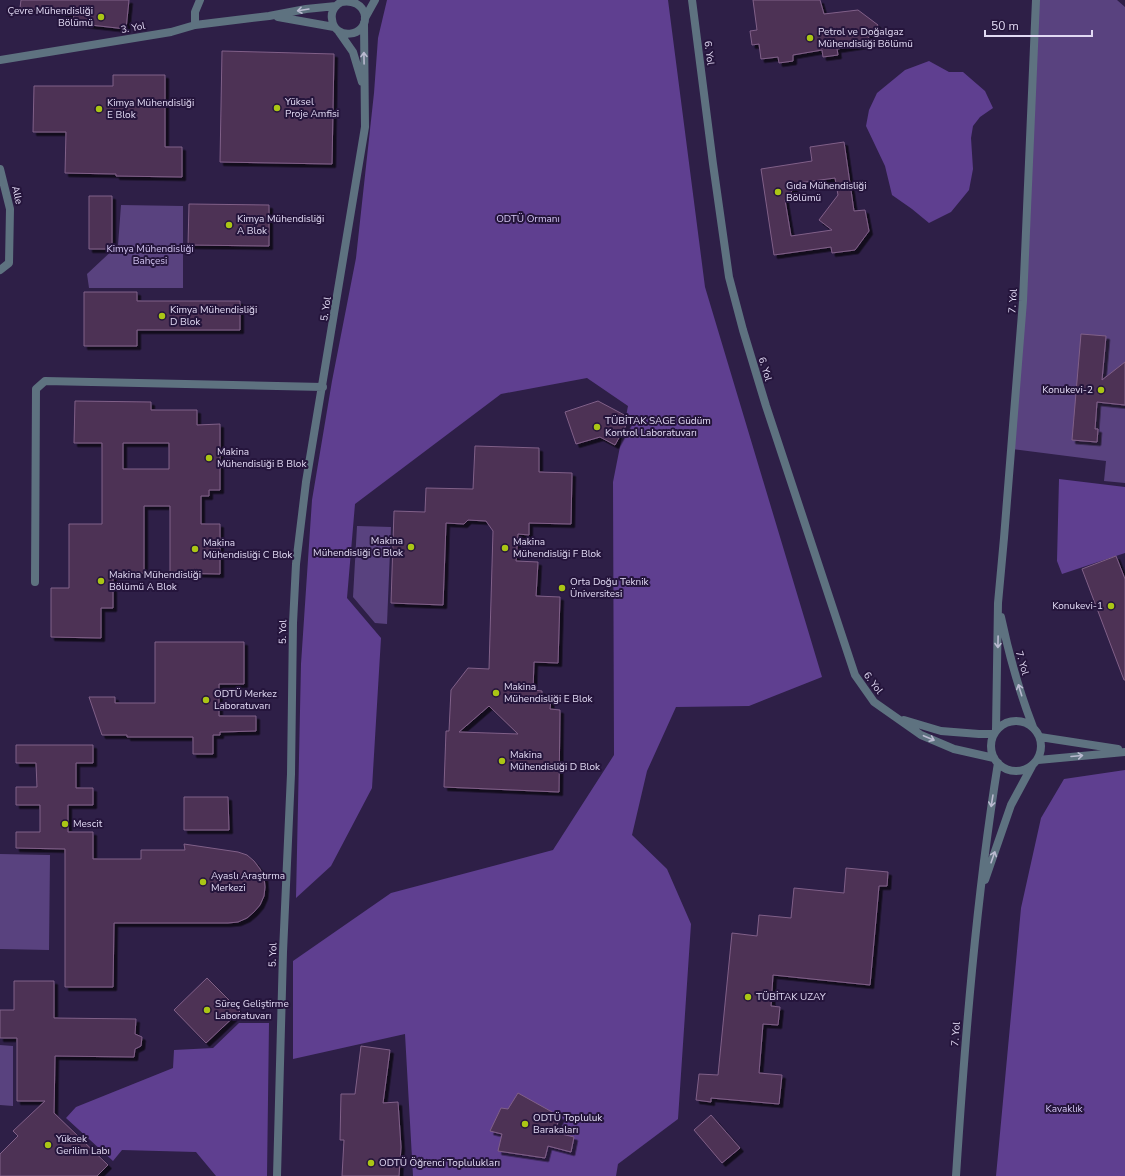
<svg xmlns="http://www.w3.org/2000/svg" width="1125" height="1176" font-family="'Nunito Sans',sans-serif">
<defs>
<filter id="shadow"><feDropShadow dx="3.5" dy="3.5" stdDeviation="0" flood-color="#0009"/></filter>
</defs>
<rect width="100%" height="100%" fill="#2e1f47"/>
<!-- green -->
<path fill="#59427f" d="M1036,0h81l8,7v476l-21,-2 2,-20 -94,-12z
M121,205l62,1v82h-94l-2,-14 31,-29z
M357,526l34,1 -4,97 -12,-1 -22,-26z
M0,854l50,1 -1,95 -49,-1z
M0,1045l13,1v60l-13,-1z"/>
<!-- forest -->
<path fill="#5f3f90" d="M387,0h281l37,287 117,390 -73,29 -73,1 -29,64 -15,64 35,34 24,55 -13,195 -60,45 -2,12h-203l-8,-142 -112,25v-98l98,-68 162,-43 61,-95 -1,-273 15,-76 -41,-28 -86,16 -146,110 -8,94 34,40 -9,150 -41,78 -35,32 5,-234 11,-164 20,-119 24,-123 18,-165 4,-55z
M929,61l20,11h14l22,19 8,17 -13,9 -7,9 -2,12 2,31 -4,21 -18,22 -22,11 -17,-14 -20,-14 -7,-29 -19,-40 3,-16 8,-17 28,-23z
M1059,479l66,8v66l-63,21 -5,-13z
M1125,770v406h-129l25,-268 20,-90 23,-39z
M239,1023h30l-2,153h-51l-20,-24 -74,-2 -9,11 -47,-43 10,-11 97,-39 1,-18 39,-2z"/>
<!-- building -->
<path fill="#4d3055" stroke="#806088" fill-rule="evenodd" filter="url(#shadow)" d="M21,0h108l-3,29 -53,-6 1,-9 -54,-6z
M753,0h67l4,14 34,-4 20,15 -15,20 -26,4 1,6 -15,2 -1,-7 -29,5v6l-14,2 -1,-6 -17,2 -2,-15 -7,1 -2,-14 7,-1z
M222,51l112,3 -2,110 -112,-2z
M113,75h52v72h17v30l-66,-1v-2l-51,-1 1,-41h-33l1,-46h79z
M844,142l10,69 11,-1 4,21 -14,19 -23,3 -1,-6 -57,8 -13,-86 51,-8 -2,-14zM835,178l3,17 -19,25 13,10 -41,6 -6,-36 13,-17z
M89,196h23v53h-23z
M189,204l80,1v41l-81,-1z
M84,292h53v9h103v29h-103v16h-53z
M1081,334l25,2 -4,44 23,-18v43l-28,-3 -2,27h3l-1,13 -25,-2z
M75,401l76,1v8h46v15l23,-1v66h-11v6h-8v28h19v50l-50,-1v-67h-26v67h-31v35h-12v30l-50,-1v-49h18v-64h33v-81h-28zM123,443h46v26h-46z
M598,401l32,17 -15,27 -15,-8 -24,7 -11,-32z
M475,446l64,2v24l33,1 -1,51 -42,-1v12l-11,-1 -2,27 22,1 -2,34 24,1 -2,66 -24,-1 -1,28 9,1v8h9l-1,10 10,1 -1,82 -115,-5 2,-56h3l2,-41 17,-22 21,1 4,-138 -7,-10 -18,-1 -4,4 -18,-1 -3,82 -52,-2 3,-92 31,1 1,-24 47,1zM489,706l29,28 -59,-2z
M1116,556l9,23v101h-1l-42,-111z
M155,642h89v42h-25v32h37v15l-36,1v3h-7v19h-20v-17h-66v-2h-25l-13,-38h26v6h40z
M16,745h77v18h-17v25h17v17h-25v27h25v27h48v-9h44l-1,-6 54,8 9,3 7,6 6,8 4,8 1,10 -1,9 -4,9 -6,7 -7,6 -9,4 -10,1h-114l-1,64h-48v-138l-49,-1v-16h24v-27h-24v-18h21l-1,-24h-20z
M184,797h44l1,33h-45z
M846,868l42,4 -1,14h-8l-9,99 -97,-10 -2,31 9,1 -2,18 -15,-1 -4,49 23,2 -3,29 -68,-6v4l-15,-2 3,-26 19,1 14,-142 25,3 2,-21 32,3 3,-30 50,5z
M207,978l33,33 -34,32 -32,-33z
M14,981h40v37l82,1 -1,15 7,3 -1,9 -6,3 -1,8 -79,-1 -1,57 54,52 -11,11h-97v-22l18,-18 -5,-5 32,-30h-28v-63h-17v-28h14z
M361,1046l29,4 -7,53 15,-1 3,45 -2,29h-57l2,-36h-4l1,-46h14z
M518,1093l43,24 -8,15 21,5 -3,15 -23,-6 -3,12 -47,-7 4,-17 -12,-3 11,-23 7,1z
M711,1115l29,33 -18,15 -28,-33z"/>
<g fill="none" stroke-linecap="round" stroke-linejoin="round">
<!-- pedestrian -->
<path stroke="#5e7280" stroke-width="8" d="M0,169l10,40 -1,54 -9,7"/>
<!-- minor -->
<path stroke="#5e7280" stroke-width="8" d="M692,0l21,164 16,113 14,53 23,76 89,269 19,27 47,33 33,14 40,9
M341,2c11,-2 22,2 24,14 2,21 -31,25 -33,3 -1,-5 1,-10 5,-14 2,-2 5,-3 7,-5
M278,17l56,10
M365,18l10,-18
M195,25v-13l5,-12
M339,32l14,20 9,30
M0,60l171,-28 24,-7 74,-9 37,-7 30,-3
M35,582l1,-193 9,-8 278,6
M1001,617c8,38 18,74 32,110
M904,720l37,11 38,3h15
M991 746a25 25 0 1 1 50 0a25 25 0 1 1-50 0Z
M996,730l2,-127 6,-65 19,-237 13,-301
M1040,737l78,12
M1038,760l87,-8
M985,880l26,-75 21,-39
M277,1176l6,-224 8,-178 2,-151 3,-59 10,-82 59,-355 -1,-104
M956,1176c9,-138 20,-276 42,-413"/>
</g>
<!-- one-way arrows -->
<defs><path id="oneway-shaft" d="M-6 0H5M1.5-3L5.5 0L1.5 3" fill="none" stroke-width="1.6" stroke-linecap="round" stroke-linejoin="round"/></defs>
<g stroke="#babad0">
<use href="#oneway-shaft" transform="translate(303 10) rotate(171)"/>
<use href="#oneway-shaft" transform="translate(364 58) rotate(-91)"/>
<use href="#oneway-shaft" transform="translate(998 642) rotate(91)"/>
<use href="#oneway-shaft" transform="translate(1020 690) rotate(-107)"/>
<use href="#oneway-shaft" transform="translate(929 738) rotate(23)"/>
<use href="#oneway-shaft" transform="translate(1077 756) rotate(-5)"/>
<use href="#oneway-shaft" transform="translate(992 801) rotate(99)"/>
<use href="#oneway-shaft" transform="translate(993 857) rotate(-71)"/>
</g>
<!-- markers -->
<g fill="#abc615" stroke="#25153c" stroke-width="1.5">
<circle cx="101" cy="17" r="4"/>
<circle cx="810" cy="38" r="4"/>
<circle cx="277" cy="108" r="4"/>
<circle cx="99" cy="109" r="4"/>
<circle cx="778" cy="192" r="4"/>
<circle cx="229" cy="225" r="4"/>
<circle cx="162" cy="316" r="4"/>
<circle cx="1101" cy="390" r="4"/>
<circle cx="597" cy="427" r="4"/>
<circle cx="209" cy="458" r="4"/>
<circle cx="411" cy="547" r="4"/>
<circle cx="505" cy="548" r="4"/>
<circle cx="195" cy="549" r="4"/>
<circle cx="101" cy="581" r="4"/>
<circle cx="562" cy="588" r="4"/>
<circle cx="1111" cy="606" r="4"/>
<circle cx="496" cy="693" r="4"/>
<circle cx="206" cy="700" r="4"/>
<circle cx="502" cy="761" r="4"/>
<circle cx="65" cy="824" r="4"/>
<circle cx="203" cy="882" r="4"/>
<circle cx="748" cy="997" r="4"/>
<circle cx="207" cy="1010" r="4"/>
<circle cx="525" cy="1124" r="4"/>
<circle cx="48" cy="1145" r="4"/>
<circle cx="371" cy="1163" r="4"/>
</g>
<g text-anchor="middle" dominant-baseline="central" stroke-width="4" stroke-linejoin="round" paint-order="stroke">
<!-- poi labels -->
<g font-size="10" fill="#e1d9f3" stroke="#25153c" text-anchor="start">
<text x="93" y="11" text-anchor="end">Çevre Mühendisliği<tspan x="93" dy="12">Bölümü</tspan></text>
<text x="818" y="32">Petrol ve Doğalgaz<tspan x="818" dy="12">Mühendisliği Bölümü</tspan></text>
<text x="285" y="102">Yüksel<tspan x="285" dy="12">Proje Amfisi</tspan></text>
<text x="107" y="103">Kimya Mühendisliği<tspan x="107" dy="12">E Blok</tspan></text>
<text x="786" y="186">Gıda Mühendisliği<tspan x="786" dy="12">Bölümü</tspan></text>
<text x="237" y="219">Kimya Mühendisliği<tspan x="237" dy="12">A Blok</tspan></text>
<text x="170" y="310">Kimya Mühendisliği<tspan x="170" dy="12">D Blok</tspan></text>
<text x="1093" y="390" text-anchor="end">Konukevi-2</text>
<text x="605" y="421">TÜBİTAK SAGE Güdüm<tspan x="605" dy="12">Kontrol Laboratuvarı</tspan></text>
<text x="217" y="452">Makina<tspan x="217" dy="12">Mühendisliği B Blok</tspan></text>
<text x="403" y="541" text-anchor="end">Makina<tspan x="403" dy="12">Mühendisliği G Blok</tspan></text>
<text x="513" y="542">Makina<tspan x="513" dy="12">Mühendisliği F Blok</tspan></text>
<text x="203" y="543">Makina<tspan x="203" dy="12">Mühendisliği C Blok</tspan></text>
<text x="109" y="575">Makina Mühendisliği<tspan x="109" dy="12">Bölümü A Blok</tspan></text>
<text x="570" y="582">Orta Doğu Teknik<tspan x="570" dy="12">Üniversitesi</tspan></text>
<text x="1103" y="606" text-anchor="end">Konukevi-1</text>
<text x="504" y="687">Makina<tspan x="504" dy="12">Mühendisliği E Blok</tspan></text>
<text x="214" y="694">ODTÜ Merkez<tspan x="214" dy="12">Laboratuvarı</tspan></text>
<text x="510" y="755">Makina<tspan x="510" dy="12">Mühendisliği D Blok</tspan></text>
<text x="73" y="824">Mescit</text>
<text x="211" y="876">Ayaslı Araştırma<tspan x="211" dy="12">Merkezi</tspan></text>
<text x="756" y="997">TÜBİTAK UZAY</text>
<text x="215" y="1004">Süreç Geliştirme<tspan x="215" dy="12">Laboratuvarı</tspan></text>
<text x="533" y="1118">ODTÜ Topluluk<tspan x="533" dy="12">Barakaları</tspan></text>
<text x="56" y="1139">Yüksek<tspan x="56" dy="12">Gerilim Labı</tspan></text>
<text x="379" y="1163">ODTÜ Öğrenci Toplulukları</text>
</g>
<!-- street labels -->
<g font-size="10" fill="#e1d9f3" stroke="#25153c">
<text transform="translate(133 28) rotate(-10)">3. Yol</text>
<text transform="translate(709 53) rotate(83)">6. Yol</text>
<text transform="translate(17 195) rotate(77)">Alle</text>
<text transform="translate(1013 301) rotate(-86)">7. Yol</text>
<text transform="translate(326 309) rotate(-81)">5. Yol</text>
<text transform="translate(765 369) rotate(73)">6. Yol</text>
<text transform="translate(283 632) rotate(-89)">5. Yol</text>
<text transform="translate(1022 663) rotate(74)">7. Yol</text>
<text transform="translate(873 683) rotate(53)">6. Yol</text>
<text transform="translate(273 955) rotate(-88)">5. Yol</text>
<text transform="translate(956 1034) rotate(-85)">7. Yol</text>
</g>
<!-- park labels -->
<g font-size="10" fill="#d2c4f1" stroke="#25153c">
<text x="528" y="219">ODTÜ Ormanı</text>
<text x="150" y="249">Kimya Mühendisliği<tspan x="150" dy="12">Bahçesi</tspan></text>
<text x="1064" y="1109">Kavaklık</text>
</g>
</g>
<!-- scale -->
<path d="M985 30v6h107v-6" fill="none" stroke="#e1d9f3" stroke-width="2"/>
<text x="991" y="30" font-size="12" fill="#e1d9f3" stroke="#25153c" stroke-width="3" paint-order="stroke">50 m</text>
</svg>
